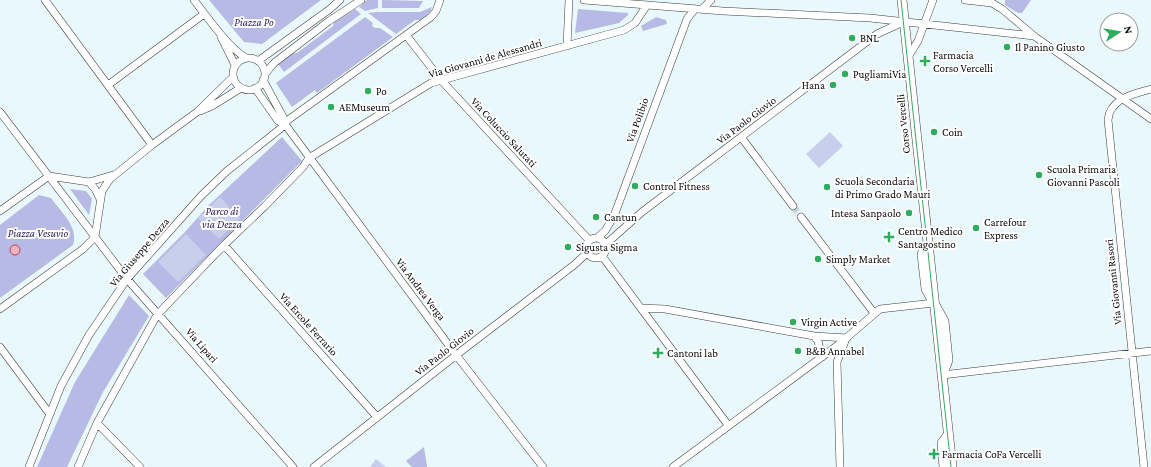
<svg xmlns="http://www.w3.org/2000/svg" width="1151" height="467" font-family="'Crimson Pro',serif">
<rect width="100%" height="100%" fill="#e9f8fd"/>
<!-- green -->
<path fill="#b6bae4" d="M209,0h112l-59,44 -18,-2z
M367,0h11v8l-13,3 -6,-4z
M382,0l41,1 -4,7h-37z
M1005,0h26l-9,13h-4l-13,-8z
M432,7l-2,5 -10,8h-5l-19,14 -28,-21 8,-1h44z
M355,9l6,5 -77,58 -6,-8 15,-11h4l36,-27 1,-4z
M578,9l50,4v2l-9,8 -44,10z
M365,17l8,6 -1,3 3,2h5l13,9 -76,56 -2,-3 -23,17 -16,-24z
M656,17l10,3 1,4 -24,7 -2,-5z
M282,137l20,24 -136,137 -23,-24 41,-41 25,-28z
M70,189l16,2 6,8 -3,16z
M39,195l12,3c10,14 28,29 22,47l-73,53v-73z
M129,295l20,21 -46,76 -36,75h-30l38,-85z
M424,447l3,20h-15l-6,-6z"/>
<!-- pitch -->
<path fill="#c7cfec" d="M830,132l13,14 -24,22 -13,-14z
M220,197l20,21 -21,21 -21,-21z
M186,234l20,21 -28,27 -20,-20z
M376,459l10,8h-16z"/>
<!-- water -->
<path fill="#f0b2be" stroke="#c04056" d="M10 250a5 5 0 1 1 10 0a5 5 0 1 1-10 0Z"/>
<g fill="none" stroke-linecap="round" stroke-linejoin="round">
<!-- minor-tunnel -->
<path stroke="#c8d4d9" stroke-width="7" stroke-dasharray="7 3.5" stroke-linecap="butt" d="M793,206l8,11"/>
<defs>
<path id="minor" d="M45,0l107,145
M194,0c14,18 33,46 52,58
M584,0l139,11 147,7 164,18
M965,0l27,3 10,6 32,27 117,83
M702,9l9,-9
M406,35l35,45 148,160
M221,37l14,28
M567,46l2,-46
M908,57l10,-16 15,-41
M233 74a16 16 0 1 1 32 0a16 16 0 1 1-32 0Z
M258,61l72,-52 10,-9
M265,74l9,-11 55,-42 32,-21
M263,80l20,37 1,6
M108,85l96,-71
M255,88l23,33 6,2
M200,111l12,-5 29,-18
M0,112l127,167 166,188
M284,123l172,232 87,112
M741,137l52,69
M89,182l6,7 5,10
M0,211l49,-35 40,6 24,-7
M801,217l73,96
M586 248a10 10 0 1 1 20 0a10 10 0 1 1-20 0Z
M597,238l8,-7 9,-15 73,-197 8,-10
M606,244l36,-32 235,-178 26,-12
M224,245l153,172
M602,256l126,169
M641,308l24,1 149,27 33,2
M0,309l83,-60 12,-12 7,-46 8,-12 42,-34 45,-33 36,-35
M814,336l4,5 4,16
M0,347l49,66
M942,375l209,-24
M97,423l43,44
M29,467l32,-81 28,-51 38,-56 74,-83 26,-25 53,-42 8,-9 143,-103 5,-6 4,-11
M78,467l19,-44 60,-108 67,-70 41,-39 38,-39 6,-9 122,-75 193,-53 11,-7 12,-18
M314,467l150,-118 110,-84 13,-12
M673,467l165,-122 42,-36 54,-6
M840,467l-3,-105 8,-21
M1144,467l-36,-347c2,-22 26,-26 43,-31"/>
<path id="tertiary" d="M902,0l50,467
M929,245l-7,9 4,35 18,32 4,39 -5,14
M944,467l-2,-24 6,-8"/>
</defs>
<!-- minor casing -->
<use href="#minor" stroke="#3d3d3d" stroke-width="8"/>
<!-- tertiary casing -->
<use href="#tertiary" stroke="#3d3d3d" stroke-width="10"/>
<!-- minor -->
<use href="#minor" stroke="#fff" stroke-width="7"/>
<!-- tertiary -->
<use href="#tertiary" stroke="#fff" stroke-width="9"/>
<!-- tram -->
<path stroke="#2fad5f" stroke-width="1" d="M901,0l50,467"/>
</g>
<!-- markers -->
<g fill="#2fad5f" stroke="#fff" stroke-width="1.5">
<circle cx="852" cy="38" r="4"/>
<circle cx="1007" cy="47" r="4"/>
<path d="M923 55h4v4h4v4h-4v4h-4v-4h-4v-4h4z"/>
<circle cx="845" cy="74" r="4"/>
<circle cx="833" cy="85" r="4"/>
<circle cx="368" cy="91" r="4"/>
<circle cx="331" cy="107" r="4"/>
<circle cx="934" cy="132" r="4"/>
<circle cx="1039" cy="175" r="4"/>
<circle cx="635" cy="186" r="4"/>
<circle cx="827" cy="187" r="4"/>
<circle cx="909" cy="213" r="4"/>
<circle cx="596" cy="217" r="4"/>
<circle cx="976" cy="228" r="4"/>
<path d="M887 231h4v4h4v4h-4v4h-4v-4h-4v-4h4z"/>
<circle cx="568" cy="247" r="4"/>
<circle cx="818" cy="259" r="4"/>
<circle cx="793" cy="322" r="4"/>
<circle cx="798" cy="351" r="4"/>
<path d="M656 347h4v4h4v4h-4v4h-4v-4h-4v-4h4z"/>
<path d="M932 448h4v4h4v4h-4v4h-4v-4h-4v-4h4z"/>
</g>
<g text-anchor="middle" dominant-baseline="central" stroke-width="4" stroke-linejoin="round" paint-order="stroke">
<!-- park labels -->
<g font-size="11" font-style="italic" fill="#2e215b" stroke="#fff">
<text x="254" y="22">Piazza Po</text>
<text x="222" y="211">Parco di<tspan x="222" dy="13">via Dezza</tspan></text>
<text x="38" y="233">Piazza Vesuvio</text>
</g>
<!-- poi labels -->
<g font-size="11" fill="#0a0a0a" stroke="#fff" text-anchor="start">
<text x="860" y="38">BNL</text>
<text x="1015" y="47">Il Panino Giusto</text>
<text x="933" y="55">Farmacia<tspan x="933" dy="13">Corso Vercelli</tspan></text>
<text x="853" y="74">PugliamiVia</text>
<text x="825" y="85" text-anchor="end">Hana</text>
<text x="376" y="91">Po</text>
<text x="339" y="107">AEMuseum</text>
<text x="942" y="132">Coin</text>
<text x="1047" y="169">Scuola Primaria<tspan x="1047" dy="13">Giovanni Pascoli</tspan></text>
<text x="835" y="181">Scuola Secondaria<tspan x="835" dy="13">di Primo Grado Mauri</tspan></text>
<text x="643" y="186">Control Fitness</text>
<text x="901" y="213" text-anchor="end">Intesa Sanpaolo</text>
<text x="604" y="217">Cantun</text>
<text x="984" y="222">Carrefour<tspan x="984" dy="13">Express</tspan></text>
<text x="898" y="231">Centro Medico<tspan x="898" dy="13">Santagostino</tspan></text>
<text x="576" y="247">Sigusta Sigma</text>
<text x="826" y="259">Simply Market</text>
<text x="801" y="322">Virgin Active</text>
<text x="806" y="351">B&amp;B Annabel</text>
<text x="667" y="353">Cantoni lab</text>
<text x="942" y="454">Farmacia CoFa Vercelli</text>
</g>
<!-- street labels -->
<g font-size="11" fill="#0a0a0a" stroke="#fff">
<text transform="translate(485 58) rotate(-16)">Via Giovanni de Alessandri</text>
<text transform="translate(637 120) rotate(-70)">Via Polibio</text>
<text transform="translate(746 120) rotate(-37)">Via Paolo Giovio</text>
<text transform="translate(903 124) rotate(-96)">Corso Vercelli</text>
<text transform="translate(504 132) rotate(47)">Via Coluccio Salutati</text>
<text transform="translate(139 252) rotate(-50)">Via Giuseppe Dezza</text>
<text transform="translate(1113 282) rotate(-96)">Via Giovanni Rasori</text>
<text transform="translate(421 289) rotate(53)">Via Andrea Verga</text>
<text transform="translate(309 324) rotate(48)">Via Ercole Ferrario</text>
<text transform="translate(202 345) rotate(49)">Via Lipari</text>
<text transform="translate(444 351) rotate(-38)">Via Paolo Giovio</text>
</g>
</g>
<!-- north arrow -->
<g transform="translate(1119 32) rotate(78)"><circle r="19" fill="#ffffff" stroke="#9d9d9d"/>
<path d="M0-3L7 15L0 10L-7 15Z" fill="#2fad5f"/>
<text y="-6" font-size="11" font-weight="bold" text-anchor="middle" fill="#0a0a0a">N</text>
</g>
</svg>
